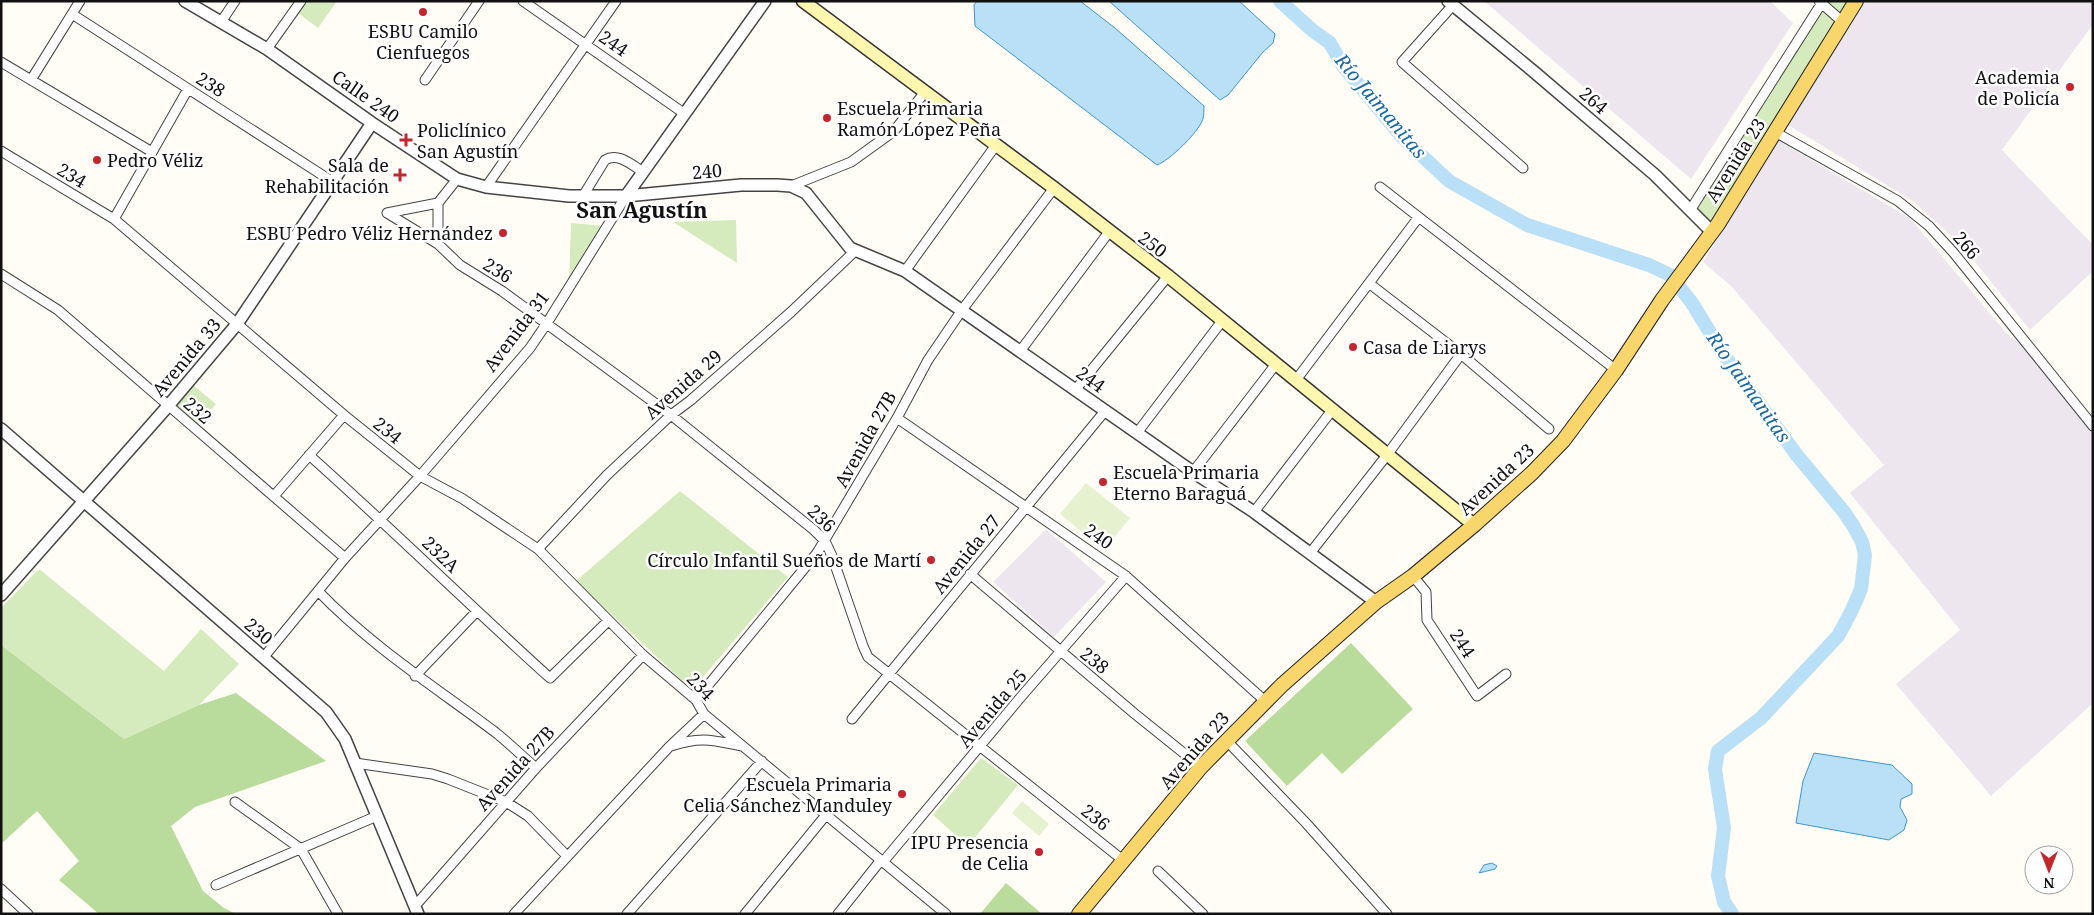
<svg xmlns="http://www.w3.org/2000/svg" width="2094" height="915" font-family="'Noto Serif',serif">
<rect width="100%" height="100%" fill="#fffdf5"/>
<!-- industrial -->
<path fill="#eee6ef" d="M1484,1h286l23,22 -102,156z
M1865,1h228v23l-91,126 91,95v26l-63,59 -68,-84 -49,-45 -125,-76v-5z
M1779,141l131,77 98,117 10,7 75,92v269l-102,93 -95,-112 64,-54 -110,-137 34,-28 -153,-179 -28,-24z
M1046,529l60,53 -52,55 -61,-55z"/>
<!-- green -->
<path fill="#d5ebbd" d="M306,1h31l-19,27 -20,-15z
M1820,1h34l-142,230 -20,-19z
M736,220l1,43 -64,-41z
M571,223l34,3 -36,60z
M193,385l23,19 -18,21 -23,-18z
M680,491l108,86 -96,113 -116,-109z
M39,569l125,102 37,-42 38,35 -40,41 -75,34 -123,-94v-37z
M981,758l37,27 -50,61 -35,-31z"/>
<!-- forest -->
<path fill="#b9dc9c" d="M1351,643l62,66 -71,65 -20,-21 -35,33 -42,-45z
M1,645l123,94 75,-34 37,-12 90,68 -131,46 -24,19 32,65 21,17 12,6h-137l-40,-34 20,-19 -42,-50 -36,33z
M1006,883l36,31h-62z"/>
<!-- pitch -->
<path fill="#e6f2cf" d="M1086,483l44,35 -26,32 -44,-36z
M1022,801l27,23 -10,12 -27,-23z"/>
<!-- water -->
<path fill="#b9e0f7" stroke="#3f96cf" d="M977,1h103l35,27 89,78c0,4 0,9 -1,13 -5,14 -33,41 -46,46l-182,-139 -1,-21z
M1109,1h130l36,33 -2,9 -10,9 -35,43 -8,5z
M1814,753l78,12 20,19v10l-11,5 -1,8 7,13 -3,10 -15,10 -93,-17 7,-42z
M1492,863l5,3 -2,3 -16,4 5,-8z"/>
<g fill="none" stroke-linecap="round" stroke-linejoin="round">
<!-- river -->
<path stroke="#b9e0f7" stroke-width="14" d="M1280,1l32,29 18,13 13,23 61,73 45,42 78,44 122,40 21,10 22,28 30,49 74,102 48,58 10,15 8,15 3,13 -4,34 -10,23 -13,24 -77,82 -43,33 -3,18 9,59 -6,48 6,26 8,12"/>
<defs>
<path id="minor" d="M523,1l162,113
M1819,1l25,22
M1453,5l-51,57 121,106
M72,14l261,168
M221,22l14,-21
M267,49l34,-48
M1,62l151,90
M31,80l49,-79
M425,80l54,-79
M1775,132l123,69 31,25 24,26 140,174
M1,151l113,68 230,196 76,61 43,23 75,50 105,106 53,45 8,14 242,200
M791,186l60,-24 43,-31 31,-39
M486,187l130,-186
M1380,187l236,183
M583,196l22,-36c13,-8 27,5 38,12
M438,203l19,-24
M1691,209l132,-208
M387,213l51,31 22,21 42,26 169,124 143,115 11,11 7,15 31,90 5,11 256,204
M387,213l51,-10v41
M114,219l74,-130
M905,271l91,-126
M1,274l57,36 287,248
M1370,284l91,70 88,75
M1021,350l88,-118
M1296,380l122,-162
M1076,389l92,-113
M897,418l229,158 139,125
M1137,433l85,-112
M309,455c82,73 160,150 241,223l58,-57
M1193,472l83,-108
M274,496l70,-81
M1254,512l79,-103
M538,549l69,-74 64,-60 20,-15 100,-88 64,-61
M1311,552l76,-97 74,-101
M970,574l165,140 66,53
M1413,576l13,16 1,28 50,76 29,-22
M318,591c53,55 117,96 177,141 14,11 27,24 41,36
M263,658l82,-100 75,-82 110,-128 17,-25 79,-127
M415,676l62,-65
M696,700l121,-147 80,-135 31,-58 34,-50 92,-122
M852,719l253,-308
M1226,740l80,83 81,91
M671,746c30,-10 41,-6 71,0
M355,763l77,11 16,5 58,23 22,14 39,40
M235,802l66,47 37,65
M883,862l137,-164 106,-122
M1158,871l45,43
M216,885l161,-69
M1,889l27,25
M415,906l121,-138 107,-113
M514,914l155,-167 35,-33
M627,914l135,-153
M745,914l81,-99
M838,914l43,-54"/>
<path id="tertiary" d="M185,1l82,48 105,74 85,56 29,8 83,9h57l115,-11h36l14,1 15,7 44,55 55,23 288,201 61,40 122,90
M1448,1l85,70 122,104 57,57
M626,196l139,-195
M1,429l325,283 19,27 73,175
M1,595l167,-189 69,-82 135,-201"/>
<path id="secondary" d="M803,1l251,187 114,88 306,249"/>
<path id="primary" d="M1079,914l122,-147 81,-82 94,-83 37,-26 61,-51 58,-52 31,-32 53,-71 46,-70 56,-76 138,-223"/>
</defs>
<!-- minor casing -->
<use href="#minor" stroke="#444" stroke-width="11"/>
<!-- tertiary casing -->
<use href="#tertiary" stroke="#444" stroke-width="14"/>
<!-- secondary casing -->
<use href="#secondary" stroke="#333" stroke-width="15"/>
<!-- primary casing -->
<use href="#primary" stroke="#222" stroke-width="16"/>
<!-- minor -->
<use href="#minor" stroke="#fff" stroke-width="9"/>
<!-- tertiary -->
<use href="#tertiary" stroke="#fff" stroke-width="11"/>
<!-- secondary -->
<use href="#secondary" stroke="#fff6b0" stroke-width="12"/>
<!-- primary -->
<use href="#primary" stroke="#f9d66b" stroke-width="14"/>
</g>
<!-- markers -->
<g fill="#c4262e" stroke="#fff" stroke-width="2">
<circle cx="423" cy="12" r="5"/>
<circle cx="2070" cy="87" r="5"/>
<circle cx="827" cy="118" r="5"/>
<path d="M403.5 132.5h5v5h5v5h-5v5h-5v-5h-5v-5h5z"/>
<circle cx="97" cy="160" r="5"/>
<path d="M397.5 167.5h5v5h5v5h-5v5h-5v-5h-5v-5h5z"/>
<circle cx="503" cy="233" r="5"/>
<circle cx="1353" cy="347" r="5"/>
<circle cx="1103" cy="482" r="5"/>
<circle cx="931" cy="560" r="5"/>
<circle cx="902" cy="794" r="5"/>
<circle cx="1039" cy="852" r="5"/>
</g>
<g text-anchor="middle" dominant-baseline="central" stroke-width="5" stroke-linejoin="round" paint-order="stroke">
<!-- poi labels -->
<g font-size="18" fill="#111" stroke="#fff" text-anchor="end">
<text x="423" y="31" text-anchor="middle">ESBU Camilo<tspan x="423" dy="21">Cienfuegos</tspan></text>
<text x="2060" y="77">Academia<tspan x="2060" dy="21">de Policía</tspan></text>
<text x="837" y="108" text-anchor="start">Escuela Primaria<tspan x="837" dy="21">Ramón López Peña</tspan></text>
<text x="417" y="130" text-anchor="start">Policlínico<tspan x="417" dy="21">San Agustín</tspan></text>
<text x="107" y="160" text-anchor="start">Pedro Véliz</text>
<text x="389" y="165">Sala de<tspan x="389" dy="21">Rehabilitación</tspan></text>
<text x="493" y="233">ESBU Pedro Véliz Hernández</text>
<text x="1363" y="347" text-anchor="start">Casa de Liarys</text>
<text x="1113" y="472" text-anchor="start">Escuela Primaria<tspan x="1113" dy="21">Eterno Baraguá</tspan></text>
<text x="921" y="560">Círculo Infantil Sueños de Martí</text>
<text x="892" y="784">Escuela Primaria<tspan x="892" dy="21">Celia Sánchez Manduley</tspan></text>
<text x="1029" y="842">IPU Presencia<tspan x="1029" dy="21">de Celia</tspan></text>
</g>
<!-- street labels -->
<g font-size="18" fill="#111" stroke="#fff">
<text transform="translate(614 43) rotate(35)">244</text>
<text transform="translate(211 84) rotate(32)">238</text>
<text transform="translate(366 96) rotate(35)">Calle 240</text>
<text transform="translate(1594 100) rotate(41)">264</text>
<text transform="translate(1735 160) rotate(-58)">Avenida 23</text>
<text transform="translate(707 171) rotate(-5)">240</text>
<text transform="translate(72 175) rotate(31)">234</text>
<text transform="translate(1153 244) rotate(37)">250</text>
<text transform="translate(1967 245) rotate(50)">266</text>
<text transform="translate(498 270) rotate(32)">236</text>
<text transform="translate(516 331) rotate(-53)">Avenida 31</text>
<text transform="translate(186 357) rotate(-50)">Avenida 33</text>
<text transform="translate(1091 379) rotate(36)">244</text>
<text transform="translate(683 384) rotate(-41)">Avenida 29</text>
<text transform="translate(198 410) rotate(41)">232</text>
<text transform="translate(388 430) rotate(39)">234</text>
<text transform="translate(865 439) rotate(-61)">Avenida 27B</text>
<text transform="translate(1496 479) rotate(-43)">Avenida 23</text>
<text transform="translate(822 518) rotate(44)">236</text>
<text transform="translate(1099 536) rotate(35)">240</text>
<text transform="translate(441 554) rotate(44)">232A</text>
<text transform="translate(966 554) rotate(-51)">Avenida 27</text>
<text transform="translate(259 631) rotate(41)">230</text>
<text transform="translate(1463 643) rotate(57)">244</text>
<text transform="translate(1095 660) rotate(39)">238</text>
<text transform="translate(701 686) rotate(47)">234</text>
<text transform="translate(992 708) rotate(-50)">Avenida 25</text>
<text transform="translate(1194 750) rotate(-49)">Avenida 23</text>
<text transform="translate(515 768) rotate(-48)">Avenida 27B</text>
<text transform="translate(1096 817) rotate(39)">236</text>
</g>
<!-- water labels -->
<g font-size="19" font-style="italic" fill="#1768a6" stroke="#fff">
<text transform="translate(1381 106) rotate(50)">Río Jaimanitas</text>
<text transform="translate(1749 387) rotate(55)">Río Jaimanitas</text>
</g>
<!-- district labels -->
<g font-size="22" font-weight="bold" fill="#111" stroke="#fff">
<text x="642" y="209">San Agustín</text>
</g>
</g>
<!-- border -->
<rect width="2094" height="915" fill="none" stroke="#111111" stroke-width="5"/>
<!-- north arrow -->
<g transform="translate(2049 870) rotate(180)"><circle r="24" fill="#ffffff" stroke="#a0a0a0"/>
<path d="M0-4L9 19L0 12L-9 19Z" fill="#c4262e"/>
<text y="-8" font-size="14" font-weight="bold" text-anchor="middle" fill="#111111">N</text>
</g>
</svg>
